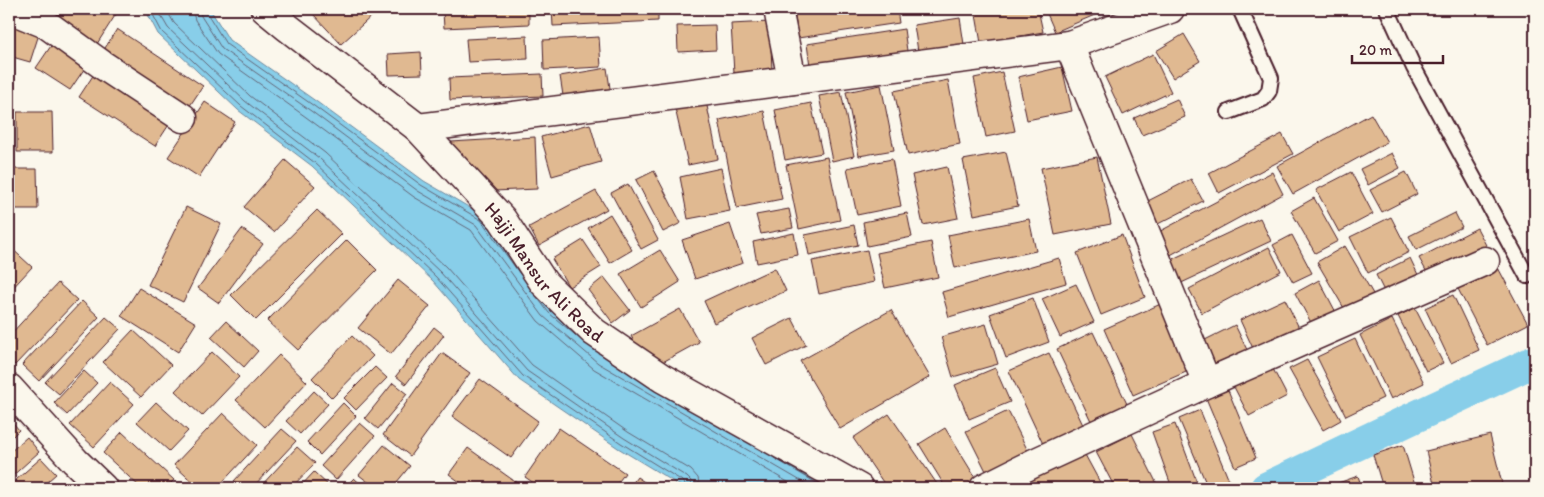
<svg xmlns="http://www.w3.org/2000/svg" width="1544" height="497" font-family="Itim,sans-serif">
<rect width="100%" height="100%" fill="#fbf7ec"/>
<filter id="ink" filterUnits="userSpaceOnUse"><feTurbulence type="fractalNoise" baseFrequency=".02" numOctaves="2"/><feDisplacementMap in="SourceGraphic" scale="10" xChannelSelector="R" yChannelSelector="G"/><feConvolveMatrix kernelMatrix="1 2 1 2 8 2 1 2 1" color-interpolation-filters="sRGB"/></filter>
<g filter="url(#ink)">
<!-- water -->
<path fill="#88cee9" stroke="#6f889d" d="M145,9h65l19,31 88,62 107,79 60,35 68,93 283,179h-151l-66,-40 -99,-68 -86,-99 -121,-115 -74,-56 -80,-76z"/>
<g fill="none" stroke-linecap="round" stroke-linejoin="round">
<!-- shore -->
<path stroke="#636577" stroke-width="1" d="M150,9l12,23 79,74 74,57 121,114 87,99 98,67 63,39 2,6
M157,9l11,19 77,73 74,57 122,115 86,98 97,67 63,39 4,4 1,7
M166,9l8,14 76,73 75,57 121,114 86,98 96,67 63,38 7,8 2,10
M192,9l3,11 23,34 88,63 108,80 57,33 67,91 56,48 204,119
M200,9l1,7 21,33 89,62 107,80 58,34 67,91 55,47 215,125
M206,9l1,4 19,31 88,62 107,79 60,35 39,54
M537,297l12,16 31,26
M774,458l51,30"/>
<!-- canal -->
<path stroke="#88cee9" stroke-width="32" d="M1266,488l149,-71 120,-56"/>
</g>
<!-- building -->
<path fill="#e0b991" stroke="#4a1f2b" d="M62,9h55l1,2 -23,36 -41,-27z
M318,9h51l5,5 -33,30 -28,-30z
M529,9v15l-85,4 -1,-16z
M552,9h106v12l-105,5z
M680,9h77v1l-77,3z
M794,9h103l2,14 -101,15z
M975,9h63l5,23 -62,11z
M1045,9h58l1,2 -49,21z
M960,18l5,33 -46,7 -5,-33z
M9,22l31,9 -10,31 -21,-6z
M770,22l2,49 -38,2 -3,-49z
M715,25l1,25 -38,2 -1,-26z
M117,29l86,57 -18,27 -85,-57z
M904,29l4,29 -97,15 -4,-29z
M1184,34l16,27 -27,17 -17,-27z
M527,36l1,23 -60,3 -2,-23z
M57,37l34,22 -21,31 -34,-22z
M599,37l2,30 -57,3 -1,-30z
M421,52l1,22 -33,1 -1,-21z
M1153,54l18,38 -48,23 -18,-38z
M1062,67l10,44 -45,9 -9,-43z
M98,68l76,49 -19,29 -76,-49z
M607,68l4,27 -47,7 -4,-26z
M1002,72l13,59 -29,6 -12,-59z
M542,74l1,22 -93,4 -1,-22z
M948,80l12,64 -52,11 -14,-64z
M881,85l13,65 -35,6 -13,-64z
M841,92l13,64 -22,5 -13,-65z
M1177,99l8,18 -43,18 -8,-17z
M706,101l12,58 -30,6 -13,-57z
M205,102l30,20 -36,55 -31,-20z
M811,103l11,50 -37,7 -10,-50z
M764,111l18,88 -45,9 -18,-88z
M17,112h35l1,40h-36z
M1371,114l16,28 -94,52 -16,-28z
M590,124l11,38 -49,14 -11,-39z
M1282,134l11,20 -74,39 -10,-20z
M535,137l2,52 -43,2 -43,-49z
M1006,152l12,54 -44,9 -11,-55z
M1392,153l8,15 -32,17 -8,-16z
M827,157l13,63 -41,9 -13,-64z
M1097,157l14,67 -56,11 -14,-67z
M892,159l9,47 -44,9 -10,-47z
M285,160l30,26 -41,46 -30,-25z
M947,167l11,51 -35,7 -11,-50z
M721,168l9,43 -42,8 -8,-42z
M9,169h28l1,40h-29z
M654,171l27,52 -18,9 -27,-52z
M1272,172l11,22 -120,65 -12,-23z
M1351,172l22,42 -34,18 -23,-42z
M1406,172l11,22 -35,18 -12,-22z
M1191,179l12,22 -53,27 -12,-22z
M628,184l30,56 -17,9 -30,-56z
M596,191l11,18 -68,37 -10,-19z
M1314,198l24,43 -23,12 -24,-42z
M186,207l35,17 -38,78 -35,-17z
M789,209l4,19 -32,6 -5,-19z
M317,210l25,24 -86,86 -25,-25z
M907,213l5,24 -45,9 -4,-24z
M1455,213l7,14 -46,23 -7,-14z
M610,214l22,36 -22,13 -22,-35z
M1391,217l18,35 -41,21 -18,-36z
M1260,218l11,23 -96,45 -11,-23z
M1029,219l7,32 -81,17 -7,-33z
M730,224l13,39 -48,16 -13,-39z
M854,225l4,20 -49,10 -4,-20z
M1477,228l11,21 -58,29 -11,-20z
M242,229l21,15 -44,59 -21,-15z
M794,233l4,22 -41,8 -4,-21z
M1122,235l23,62 -44,18 -24,-62z
M1292,235l20,38 -19,9 -20,-37z
M347,240l30,30 -79,80 -31,-29z
M583,240l18,27 -32,20 -17,-28z
M931,242l7,35 -53,11 -8,-35z
M9,246l23,21 -23,25z
M1345,246l31,53 -28,16 -31,-53z
M1269,247l12,24 -79,42 -13,-24z
M660,250l20,32 -39,25 -21,-33z
M867,250l7,32 -55,12 -7,-33z
M1059,258l7,25 -117,34 -7,-25z
M1410,258l11,23 -34,16 -11,-22z
M1496,264l32,60 -41,21 -31,-60z
M775,268l11,23 -72,32 -10,-22z
M604,277l26,33 -17,13 -25,-33z
M398,280l32,26 -39,48 -33,-26z
M1319,280l20,38 -24,12 -20,-37z
M58,283l19,17 -62,65 -6,-6v-23z
M1076,284l18,38 -34,15 -18,-38z
M139,288l57,35 -18,29 -57,-36z
M1453,295l26,55 -28,13 -26,-55z
M1033,298l16,44 -43,16 -16,-44z
M1285,299l17,35 -46,21 -16,-35z
M82,301l17,16 -60,64 -17,-16z
M1163,303l30,66 -60,26 -29,-66z
M1415,308l28,55 -17,8 -28,-55z
M680,309l19,33 -49,27 -19,-33z
M891,310l39,67 -90,52 -40,-68z
M106,317l14,12 -61,65 -14,-12z
M792,318l14,27 -40,20 -14,-27z
M1392,319l32,64 -33,16 -31,-64z
M226,321l32,30 -14,16 -33,-30z
M986,324l12,40 -45,13 -12,-40z
M1235,325l15,31 -32,15 -15,-30z
M434,327l10,8 -38,49 -10,-8z
M133,330l38,35 -30,32 -38,-35z
M1093,332l34,72 -36,17 -34,-72z
M352,336l21,20 -41,42 -20,-20z
M1355,339l28,59 -37,18 -29,-59z
M212,352l27,25 -37,39 -27,-25z
M442,353l28,20 -60,83 -27,-21z
M1049,353l34,72 -40,19 -34,-73z
M279,355l28,27 -42,45 -29,-27z
M1307,360l34,60 -18,10 -34,-61z
M375,367l12,11 -31,32 -12,-12z
M1272,367l15,29 -38,20 -15,-29z
M995,368l15,34 -41,17 -14,-34z
M84,371l13,12 -30,32 -13,-12z
M480,379l58,42 -27,37 -59,-42z
M110,382l24,22 -40,43 -24,-22z
M393,383l14,11 -29,35 -13,-11z
M1228,390l28,68 -21,9 -29,-69z
M314,391l14,13 -28,30 -14,-13z
M156,402l32,29 -19,20 -32,-29z
M343,403l13,13 -36,39 -13,-13z
M1200,410l30,73 -12,5h-10l-29,-69z
M1008,411l23,46 -42,20 -23,-46z
M223,413l34,32 -40,43h-18l-25,-23z
M889,414l48,70 -6,4h-44l-34,-50z
M9,418l10,12 -10,10z
M360,423l15,13 -39,44 -15,-14z
M1175,424l24,64h-27l-20,-56z
M559,428l66,45 -11,15h-73l-16,-11z
M945,428l33,54 -11,6h-21l-27,-44z
M282,429l14,12 -44,47h-9l-9,-7z
M122,432l52,48 -8,8h-25l-38,-35z
M1132,434l27,54h-44l-19,-36z
M1490,435l13,53h-68l-9,-37z
M27,437l12,15 -30,27v-26z
M384,445l26,21 -18,22h-16l-17,-13z
M1403,445l13,43h-33l-10,-33z
M297,447l18,16 -24,25h-32z
M468,448l56,40h-56l-19,-14z
M1083,451l20,37h-90z
M41,458l15,16 -16,14h-31v-2z
M314,472l17,16h-32z
M1358,476l4,12h-38z
M637,477l16,11h-24z
M354,478l11,10h-21z"/>
<g fill="none" stroke-linecap="round" stroke-linejoin="round">
<defs>
<path id="lane" d="M1387,9l27,59 113,208
M1229,112l34,-13 6,-8 2,-13 -31,-69"/>
<g id="street">
<path d="M9,9l37,15 58,42 79,52"/>
<path id="s1" d="M265,9l22,18 131,101 84,91 42,64 50,49 68,46 197,110"/>
<path d="M778,9l14,71"/>
<path d="M1069,45l138,338 278,-122"/>
<path d="M418,128l651,-83 101,-36"/>
<path d="M9,388l66,73 28,27"/>
<path d="M984,488l50,-25 173,-80"/>
</g>
</defs>
<!-- lane casing -->
<use href="#lane" stroke="#4a1f2b" stroke-width="18"/>
<!-- street casing -->
<use href="#street" stroke="#4a1f2b" stroke-width="31"/>
<!-- lane -->
<use href="#lane" stroke="#fbf7ec" stroke-width="14"/>
<!-- street -->
<use href="#street" stroke="#fbf7ec" stroke-width="28"/>
</g>
</g>
<g text-anchor="middle" dominant-baseline="central" stroke-width="5" stroke-linejoin="round" paint-order="stroke">
<!-- street labels -->
<g font-size="19" fill="#4a1f2b" stroke="#fbf7ec">
<text stroke="none"><textPath href="#s1" startOffset="386">Hajji Mansur Ali Road</textPath></text>
</g>
</g>
<!-- margin -->
<rect width="1544" height="497" fill="none" stroke="#fbf7ec" stroke-width="30"/>
<rect x="15" y="15" width="1514" height="467" fill="none" stroke="#4a1f2b" stroke-width="2" filter="url(#ink)"/>
<!-- scale -->
<path d="M1352 55v8h91v-8" fill="none" stroke="#4a1f2b" stroke-width="2.5"/>
<text x="1359" y="55" font-size="15" fill="#4a1f2b" stroke="#fbf7ec" stroke-width="4" paint-order="stroke">20 m</text>
</svg>
